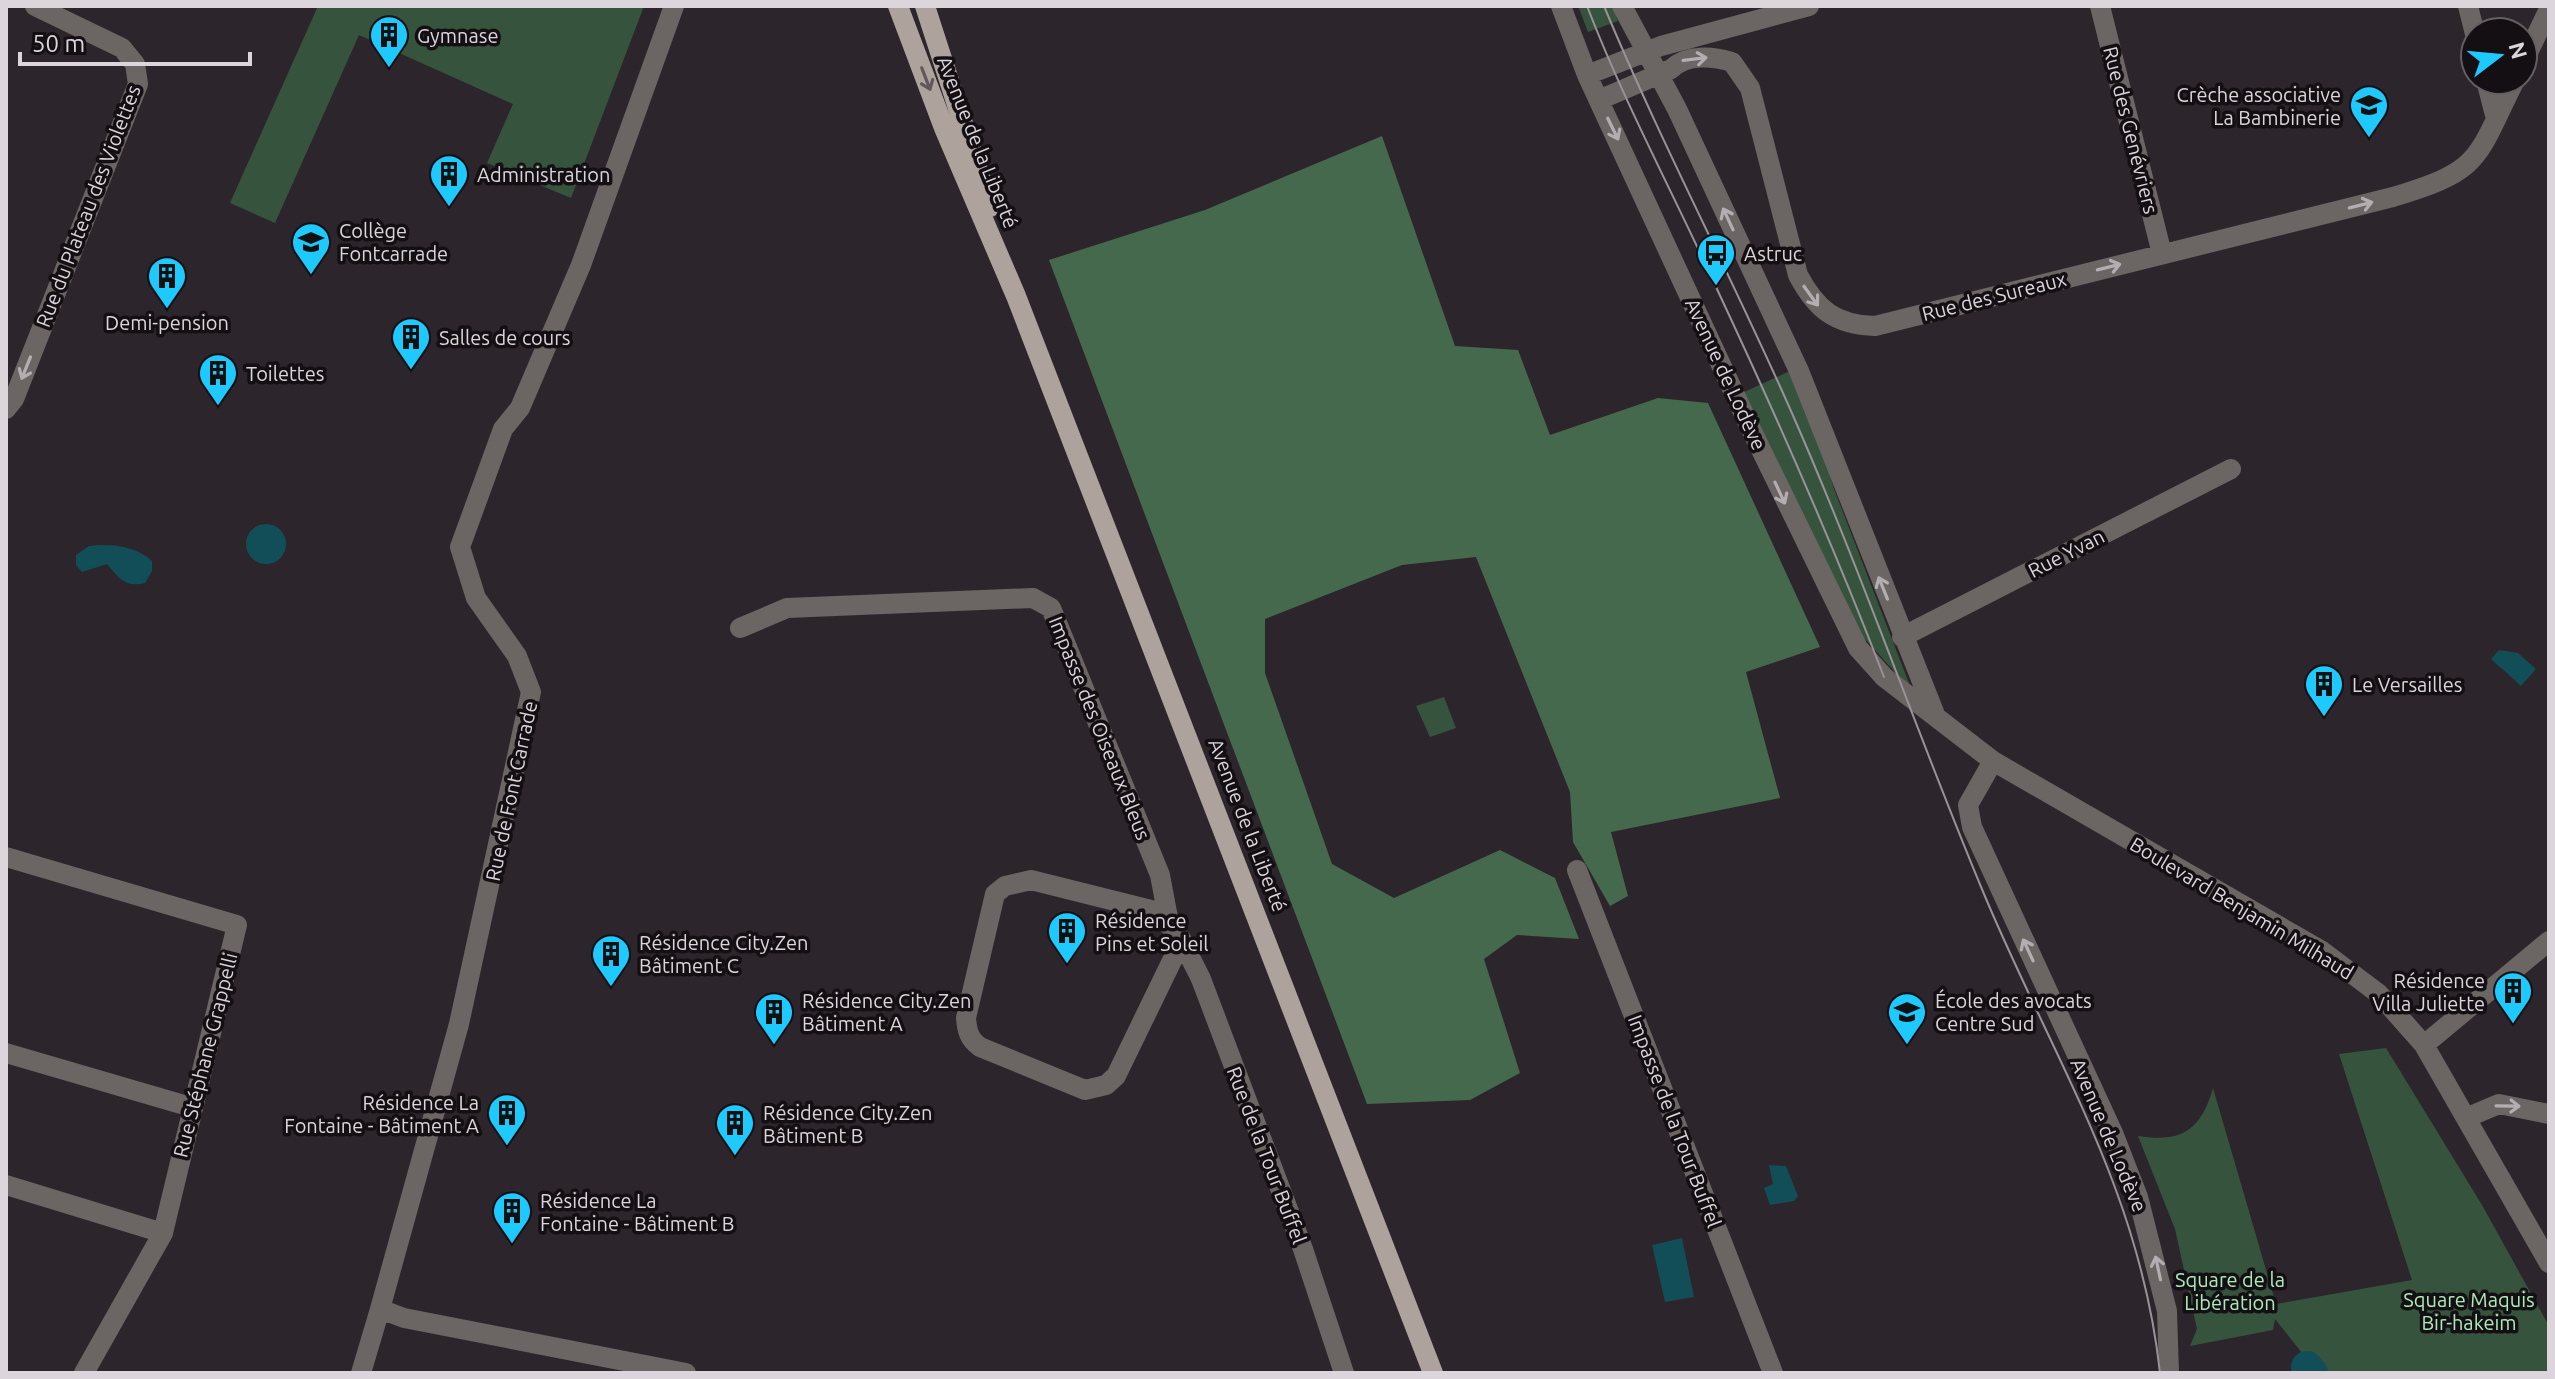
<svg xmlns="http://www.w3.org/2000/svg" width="2555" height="1379" font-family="Ubuntu,sans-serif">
<rect width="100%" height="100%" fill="#2d252c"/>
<!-- green -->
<path fill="#36543d" d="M318,6h326l-73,192 -84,-35 26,-59 -154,-69 -84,188 -45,-20z
M1578,6h34l6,15 -30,11z
M1790,371l28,65 16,53 78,202 -48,-53 -122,-245z
M1444,697l12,31 -26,9 -14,-31z
M2386,1048l96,157 67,121v47h-231l-43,-54 -2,11 -83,16 7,-17 -22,-100 -37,-93c44,7 63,-6 75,-48l63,216 136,-24 -73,-226z"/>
<!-- forest -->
<path fill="#45694d" d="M1382,136l73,210 63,4 32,85 108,-37 50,5 112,244 -74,25 34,126 -169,34 17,64 -18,10 -37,-64 -3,-50 -94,-235 -74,8 -137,54v54l67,191 62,34 106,-48 55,28 24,61 -62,-4 -33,24 36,114 -50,27 -103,4 -318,-844 156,-50z"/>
<!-- water -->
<path fill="#114e57" d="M246 544a20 20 0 1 1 40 0a20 20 0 1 1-40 0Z
M89,546c20,-3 48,0 63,15v10l-7,12c-20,5 -26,-5 -38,-19l-25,8 -6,-7v-10z
M2499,650l19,3 18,16 -15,17 -30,-27z
M1769,1165l17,1 12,30 -4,5 -24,4 -6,-17 9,-4z
M1682,1238l12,59 -29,5 -13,-57z"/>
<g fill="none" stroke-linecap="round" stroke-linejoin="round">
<!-- canal -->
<path stroke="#114e57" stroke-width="32" d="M2307,1367l5,6"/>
<!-- minor -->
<path stroke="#6b6563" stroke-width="20" d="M674,6l-93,259 -61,143 -17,21 -43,118 16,51 41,58 14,36 -72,332 -79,285 24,9 282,55
M1561,6l26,69 161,348 110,225 26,29 109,84 329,190 57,43 45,51 125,218
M1622,6l55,103 122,262 135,341
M2100,6l62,248
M2468,6l7,28
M2523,63l26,-54
M1587,75l74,-29 148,-40
M2486,80l10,39
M1599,100l72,-31c16,-15 41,-13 61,-7l18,26 48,187c18,34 37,50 77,51l518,-129c90,-27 82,-37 122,-117
M6,409l8,-10 124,-315 -3,-20 -13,-16 -87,-42
M740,628l47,-20 246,-10 18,10 109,267 9,48
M1902,637l329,-168
M1993,761l-25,44 4,22 141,306 25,64 29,114 2,62
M6,857l231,68 -74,308
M1577,870l196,503
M1182,940l-66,136 -10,9 -21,5 -105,-43c-11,-8 -13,-16 -14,-29l29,-124 10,-8 26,-6 124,31c23,19 33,42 46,68l102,270 41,124
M2424,1045l125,-104
M6,1053l185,54
M2468,1117l31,-13 50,10
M6,1185l157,48 -79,140
M361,1373l19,-64"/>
<!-- major -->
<path stroke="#aea29d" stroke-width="20" d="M898,6l46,122 72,168 417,1077
M925,6l65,201"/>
<!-- tram -->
<path stroke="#999298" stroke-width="2" d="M1587,6c37,96 86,187 129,281 60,128 117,257 168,390
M1604,6c57,137 127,269 187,405 70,159 126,323 193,483 69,165 156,295 176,479"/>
</g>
<!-- one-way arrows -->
<defs><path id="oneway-shaft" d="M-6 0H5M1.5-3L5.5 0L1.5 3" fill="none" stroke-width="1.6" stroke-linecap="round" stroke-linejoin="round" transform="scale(2)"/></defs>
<g stroke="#b4aeb2">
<use href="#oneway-shaft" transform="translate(1695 59) rotate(-7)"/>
<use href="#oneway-shaft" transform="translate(1613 129) rotate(64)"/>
<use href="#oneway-shaft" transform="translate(2361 205) rotate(-14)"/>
<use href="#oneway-shaft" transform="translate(1728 219) rotate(-115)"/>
<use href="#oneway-shaft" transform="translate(2109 267) rotate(-14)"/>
<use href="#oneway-shaft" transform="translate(1811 296) rotate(54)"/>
<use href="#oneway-shaft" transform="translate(26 368) rotate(112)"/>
<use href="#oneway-shaft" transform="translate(1780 493) rotate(65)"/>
<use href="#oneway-shaft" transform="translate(1883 588) rotate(-112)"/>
<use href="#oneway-shaft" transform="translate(2028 950) rotate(-115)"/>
<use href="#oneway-shaft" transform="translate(2508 1106) rotate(1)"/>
<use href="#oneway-shaft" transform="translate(2158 1268) rotate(-102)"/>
</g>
<use stroke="#605858" href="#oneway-shaft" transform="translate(926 79) rotate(69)"/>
<!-- icons -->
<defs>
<symbol id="building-pin" viewBox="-11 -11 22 30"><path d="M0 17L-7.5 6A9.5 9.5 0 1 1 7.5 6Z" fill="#1dc9fd" stroke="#130f13"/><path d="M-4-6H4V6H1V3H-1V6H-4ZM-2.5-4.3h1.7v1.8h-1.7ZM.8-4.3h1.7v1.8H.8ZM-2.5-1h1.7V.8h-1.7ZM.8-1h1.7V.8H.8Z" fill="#111"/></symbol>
<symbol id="school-pin" viewBox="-11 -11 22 30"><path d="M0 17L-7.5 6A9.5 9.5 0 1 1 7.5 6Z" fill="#1dc9fd" stroke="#130f13"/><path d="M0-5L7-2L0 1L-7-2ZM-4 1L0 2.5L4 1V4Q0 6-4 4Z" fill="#111"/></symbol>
<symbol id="bus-pin" viewBox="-11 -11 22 30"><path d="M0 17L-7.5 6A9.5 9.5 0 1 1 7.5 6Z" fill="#1dc9fd" stroke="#130f13"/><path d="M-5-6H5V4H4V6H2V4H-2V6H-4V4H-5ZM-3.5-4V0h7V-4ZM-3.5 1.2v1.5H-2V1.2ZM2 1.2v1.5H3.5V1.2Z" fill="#111"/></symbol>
<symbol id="university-pin" viewBox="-11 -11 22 30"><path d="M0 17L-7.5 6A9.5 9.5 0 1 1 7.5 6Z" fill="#1dc9fd" stroke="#130f13"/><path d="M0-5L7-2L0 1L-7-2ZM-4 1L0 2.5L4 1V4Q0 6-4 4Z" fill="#111"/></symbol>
</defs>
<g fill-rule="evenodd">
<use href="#building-pin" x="367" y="13" width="44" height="60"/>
<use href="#school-pin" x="2347" y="83" width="44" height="60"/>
<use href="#building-pin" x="427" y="152" width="44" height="60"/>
<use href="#school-pin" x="289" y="220" width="44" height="60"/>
<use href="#bus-pin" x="1694" y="231" width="44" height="60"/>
<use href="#building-pin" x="145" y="254" width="44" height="60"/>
<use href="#building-pin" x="389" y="315" width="44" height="60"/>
<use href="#building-pin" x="196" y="351" width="44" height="60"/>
<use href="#building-pin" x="2302" y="662" width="44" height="60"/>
<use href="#building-pin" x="1045" y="909" width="44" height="60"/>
<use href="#building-pin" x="589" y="932" width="44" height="60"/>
<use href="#building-pin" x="2491" y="969" width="44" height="60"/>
<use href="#building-pin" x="752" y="990" width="44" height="60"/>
<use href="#university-pin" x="1885" y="990" width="44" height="60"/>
<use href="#building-pin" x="485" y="1091" width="44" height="60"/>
<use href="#building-pin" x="713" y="1101" width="44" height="60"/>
<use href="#building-pin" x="490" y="1189" width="44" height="60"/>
</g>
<g text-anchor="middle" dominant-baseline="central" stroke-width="7" stroke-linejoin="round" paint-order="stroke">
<!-- poi labels -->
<g font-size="20" fill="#dcd6dc" stroke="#130f13" text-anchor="start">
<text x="417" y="35">Gymnase</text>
<text x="2341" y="94" text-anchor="end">Crèche associative<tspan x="2341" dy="23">La Bambinerie</tspan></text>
<text x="477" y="174">Administration</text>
<text x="339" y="230">Collège<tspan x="339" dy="23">Fontcarrade</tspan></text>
<text x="1744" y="253">Astruc</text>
<text x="167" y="322" text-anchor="middle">Demi-pension</text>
<text x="439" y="337">Salles de cours</text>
<text x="246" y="373">Toilettes</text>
<text x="2352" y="684">Le Versailles</text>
<text x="1095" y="920">Résidence<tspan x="1095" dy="23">Pins et Soleil</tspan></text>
<text x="639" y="942">Résidence City.Zen<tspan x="639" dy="23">Bâtiment C</tspan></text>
<text x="2485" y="980" text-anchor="end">Résidence<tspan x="2485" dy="23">Villa Juliette</tspan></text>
<text x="802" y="1000">Résidence City.Zen<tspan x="802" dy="23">Bâtiment A</tspan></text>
<text x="1935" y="1000">École des avocats<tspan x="1935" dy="23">Centre Sud</tspan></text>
<text x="479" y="1102" text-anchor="end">Résidence La<tspan x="479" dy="23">Fontaine - Bâtiment A</tspan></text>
<text x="763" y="1112">Résidence City.Zen<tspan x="763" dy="23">Bâtiment B</tspan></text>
<text x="540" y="1200">Résidence La<tspan x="540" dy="23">Fontaine - Bâtiment B</tspan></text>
</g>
<!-- street labels -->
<g font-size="20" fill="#dcd6dc" stroke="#130f13">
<text transform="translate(2131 130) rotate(76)">Rue des Genévriers</text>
<text transform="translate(978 142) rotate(68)">Avenue de la Liberté</text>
<text transform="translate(88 206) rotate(-69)">Rue du Plateau des Violettes</text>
<text transform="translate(1994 296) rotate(-14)">Rue des Sureaux</text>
<text transform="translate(1726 374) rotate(65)">Avenue de Lodève</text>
<text transform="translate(2066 553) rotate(-27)">Rue Yvan</text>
<text transform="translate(1100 728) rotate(68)">Impasse des Oiseaux Bleus</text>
<text transform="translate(511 791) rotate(-78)">Rue de Font Carrade</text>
<text transform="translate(1248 825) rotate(69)">Avenue de la Liberté</text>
<text transform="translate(2242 908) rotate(31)">Boulevard Benjamin Milhaud</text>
<text transform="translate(205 1055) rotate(-76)">Rue Stéphane Grappelli</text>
<text transform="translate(1675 1121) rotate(69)">Impasse de la Tour Buffel</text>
<text transform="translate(2109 1135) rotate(67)">Avenue de Lodève</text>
<text transform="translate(1267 1155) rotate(69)">Rue de la Tour Buffel</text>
</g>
<!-- park labels -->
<g font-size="20" fill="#aceaba" stroke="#130f13">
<text x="2230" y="1279">Square de la<tspan x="2230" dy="23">Libération</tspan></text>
<text x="2469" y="1299">Square Maquis<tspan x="2469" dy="23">Bir-hakeim</tspan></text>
</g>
</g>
<!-- border -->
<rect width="2555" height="1379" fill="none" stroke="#dcd6dc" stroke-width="16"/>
<!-- north arrow -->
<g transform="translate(2499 56) rotate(74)"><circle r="38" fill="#130f13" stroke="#635f63" stroke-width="2"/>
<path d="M0-6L14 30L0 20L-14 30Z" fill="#1dc9fd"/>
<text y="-12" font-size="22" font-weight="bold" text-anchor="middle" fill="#dcd6dc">N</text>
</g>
<!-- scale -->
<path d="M20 52v12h230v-12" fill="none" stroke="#dcd6dc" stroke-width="4"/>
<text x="32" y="52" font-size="24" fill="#dcd6dc" stroke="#130f13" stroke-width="6" paint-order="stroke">50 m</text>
</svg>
